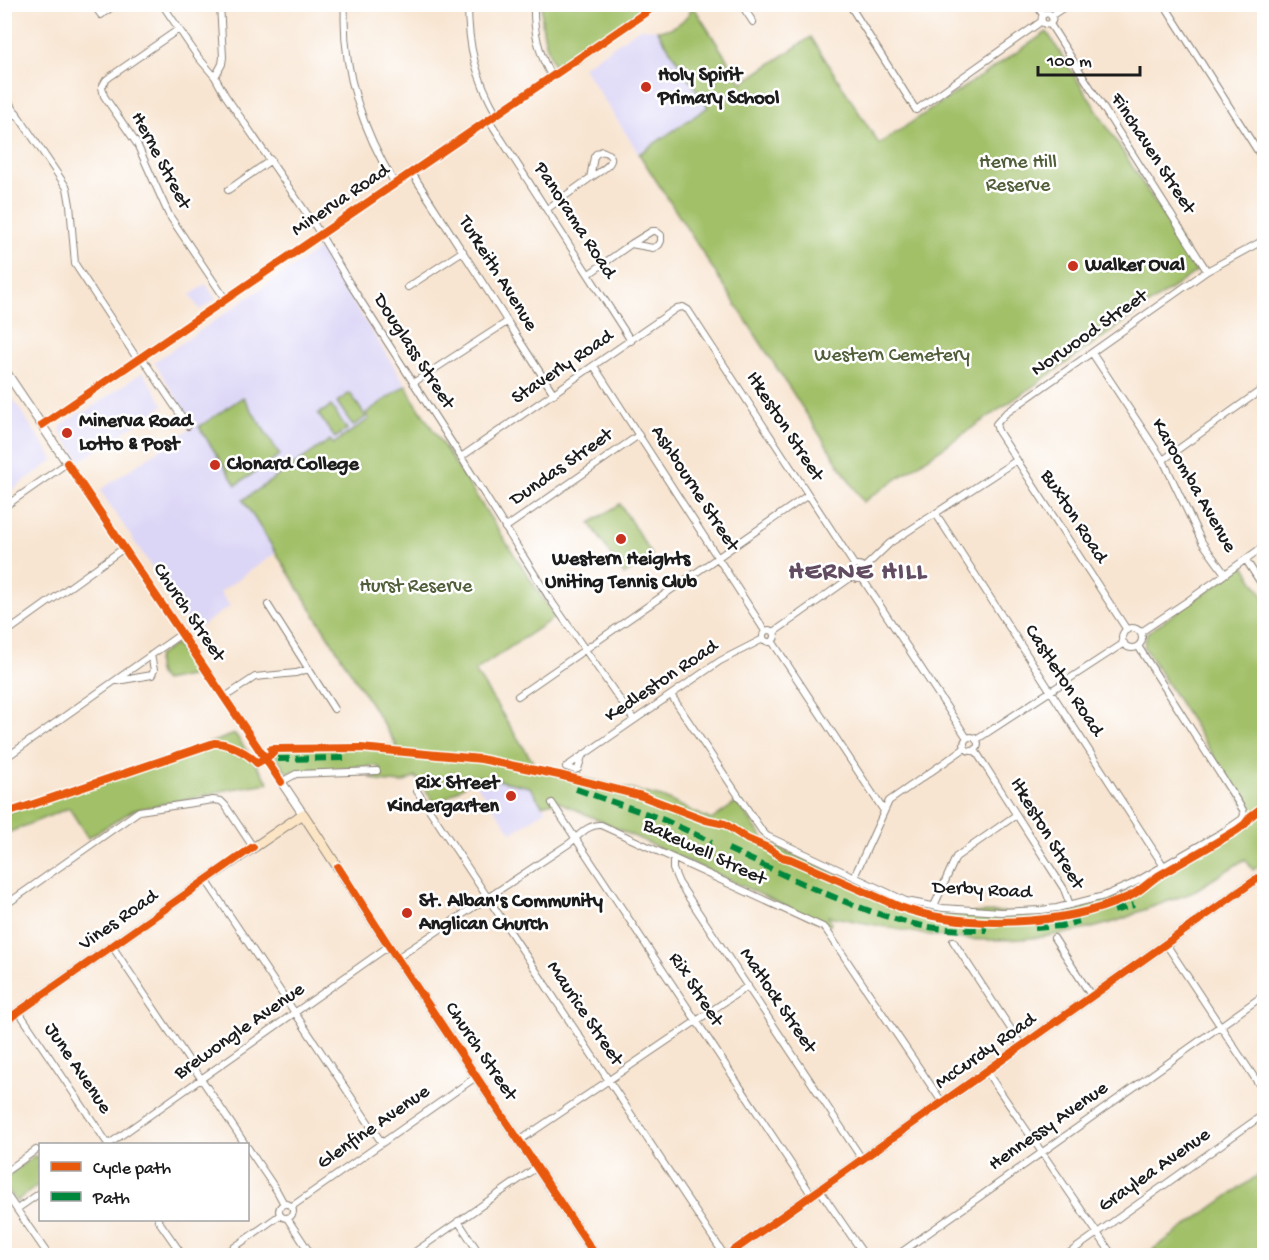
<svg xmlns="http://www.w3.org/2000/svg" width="1269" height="1260" font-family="'Gochi Hand',sans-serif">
<rect width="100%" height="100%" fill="#fff"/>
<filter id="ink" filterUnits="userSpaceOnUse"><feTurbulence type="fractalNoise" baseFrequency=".0167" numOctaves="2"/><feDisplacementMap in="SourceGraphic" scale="12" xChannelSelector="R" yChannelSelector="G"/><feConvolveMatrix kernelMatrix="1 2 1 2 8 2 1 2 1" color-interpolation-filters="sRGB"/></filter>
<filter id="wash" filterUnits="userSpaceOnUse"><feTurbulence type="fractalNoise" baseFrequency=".008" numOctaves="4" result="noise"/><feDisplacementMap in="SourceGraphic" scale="24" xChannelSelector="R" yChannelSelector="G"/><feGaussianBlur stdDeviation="1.35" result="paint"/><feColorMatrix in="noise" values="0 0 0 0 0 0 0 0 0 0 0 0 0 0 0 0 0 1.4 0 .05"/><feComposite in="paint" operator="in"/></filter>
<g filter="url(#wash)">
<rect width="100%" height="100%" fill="#f8e5d1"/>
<!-- built -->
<path fill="#dcd6f6" d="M640,28l17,2 51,77 -69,47 -56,-87z
M319,249l87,136 -40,28 4,6 -37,26 -3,-5 -87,61 33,52 -56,39 10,14 -36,25 -94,-141 94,-64 -40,-64z
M206,284l10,15 -16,11 -10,-15z
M143,372l21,33 -83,56 -21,-30 2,-6 16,-12 8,-2z
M9,393l45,67 -49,35 -1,-99z
M478,776l53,11 15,23 -34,23 -39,-53z"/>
<!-- green -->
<path fill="#a1c068" stroke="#5e6e42" stroke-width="1.5" d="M542,5v-1l107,1 -94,63c-9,-21 -15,-40 -13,-63z
M693,6l49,77 69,-46 68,107 168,-112 151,238 -163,115 -172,117 -224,-348 69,-47 -51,-77c16,1 30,-10 36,-24z
M406,385l7,14 142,218 -80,54 61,96 126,30 49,23 26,-18 29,40 140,63 37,7 17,1 96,-2 47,-10 24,-9 92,-53 26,-18 4,-9 -105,-165 3,-14 97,-68 20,32v265l-11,8 -8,-11 -54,34 -53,19c-18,10 -40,15 -61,19 -41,9 -85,11 -127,7 -41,-5 -81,-15 -122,-22l4,7 -3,3 -272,-125 -15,4 -12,-18 -52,-11 -42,29 -20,-28 -14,6 -23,-2 -10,-4h8l3,-3v-6l-4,-2 -90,6 -16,-25 63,-2 64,1 -154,-246 87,-60 3,4 36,-25 -3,-6z
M350,393l16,24 -13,9 -16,-24z
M243,397l37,58 -44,30 -37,-58z
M331,406l16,23 -12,9 -17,-24z
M620,504l32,51 -28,20 -34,-52z
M176,644l19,31 -31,6c-7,-6 -8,-16 -6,-25z
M235,734l34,49 -44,7 -13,4 -78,16 -46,28 -19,-30 -64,26v-21l96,-31z
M34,1156h2l4,6v22l-21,15v3l-3,-1 -11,-15v-8z
M1264,1171v84h-119z"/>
</g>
<g filter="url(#ink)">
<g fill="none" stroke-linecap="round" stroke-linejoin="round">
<defs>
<path id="minor" d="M93,4l8,11 15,-11
M162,4l36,53 17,20 10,18 91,132 34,57 111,173 91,145 82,118
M345,4c-4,66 17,125 50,180
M468,4c0,44 8,73 29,111
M534,4c-1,25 5,52 18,73
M741,4l12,18
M849,4l67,106 126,-89
M1036,4l7,11
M1164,4l100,157
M1041.5 19a5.5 5.5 0 1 1 11 0a5.5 5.5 0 1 1-11 0Z
M1051,16l18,-12
M1050,24l157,247
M179,29l-68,47 -5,4 -4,7 2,9 33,48 32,71 57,85
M215,77l7,-13 1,-7 -3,-53
M4,95l63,93 3,17 5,59 63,96
M489,120l142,221
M4,121l13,-8
M602,151c23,8 -3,21 -12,27l4,-21 2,-3z
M412,173l142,221
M228,190l43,-30
M547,209l43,-31
M652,231h4l5,4v6l-2,4 -6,3 -22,-4z
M589,274l42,-30
M408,287l55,-36
M1092,353l71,107 39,82 23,32
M142,358l46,68
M594,366l171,265
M413,383l94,-61
M4,386l8,-5
M461,457l216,-149 6,-1 5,3 167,256
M1163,460l101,-72
M4,507l63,-44
M936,514l227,351
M505,528l134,-93
M1246,560l18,28
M851 572a7 7 0 1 1 14 0a7 7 0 1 1-14 0Z
M864,568l26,-25 127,-83
M862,578l105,160
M268,605l66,104
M1122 638a10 10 0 1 1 20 0a10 10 0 1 1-20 0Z
M763 636a6 6 0 1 1 12 0a6 6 0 1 1-12 0Z
M1127,630l-129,-199 -2,-7 9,-10 202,-143 57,-31
M774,632l79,-56
M1141,632l48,-32 75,-54
M4,634l120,-86
M772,641l112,170
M117,681l35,-6 2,-5 -3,-15
M671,695l91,136 5,5 139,65 37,7 58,4 40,-2 16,-2 47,-12 28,-12 94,-54 16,-11 2,-4 -1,-5 -105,-164
M518,696l290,-201
M225,697l30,-20 41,-4 13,-4
M964 744a7 7 0 1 1 14 0a7 7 0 1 1-14 0Z
M976,740l148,-97
M975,750l89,139 6,16
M582,756l-16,11 9,3 3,-1 4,-13 138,-95 43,-22
M4,759l177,-125
M281,782l15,-8 81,-3
M417,791l308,465
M552,803l259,391
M673,858v11l6,14 183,276
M854,877l35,-76 76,-53
M206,880l176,263
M4,906l135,-95 74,-11 8,1 4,4 28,42
M934,906l22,-49 60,-42
M1054,938l38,59
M953,941l69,105
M1166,944l98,148
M112,946l133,198
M397,958l173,-115c10,-8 18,-19 31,-18l224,103 117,174
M19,1012l89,132
M986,1071l127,185
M519,1141l229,-155
M109,1144l280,-198
M248,1148l29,43 7,13
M4,1173l32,-23
M819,1189l46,67
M4,1191l45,65
M279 1211a7 7 0 1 1 14 0a7 7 0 1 1-14 0Z
M291,1207l185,-130
M17,1209l23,-16
M287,1218l25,38
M158,1220l25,36
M458,1221l23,35
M222,1256l58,-41
M409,1256l128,-89
M896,1256l368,-261
M1065,1256l199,-142"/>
<path id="tertiary" d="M4,369l299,445
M42,425l616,-421"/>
<path id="secondary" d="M4,1022l202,-142 97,-66 86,132 207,310
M726,1256l538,-382"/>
</defs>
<!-- minor casing -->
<use href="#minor" stroke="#8a8076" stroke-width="8"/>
<!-- tertiary casing -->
<use href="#tertiary" stroke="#8a8076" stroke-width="10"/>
<!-- secondary casing -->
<use href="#secondary" stroke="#8a8076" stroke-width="11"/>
<!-- minor -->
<use href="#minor" stroke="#fff" stroke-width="6"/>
<!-- tertiary -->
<use href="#tertiary" stroke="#fff" stroke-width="8"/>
<!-- secondary -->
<use href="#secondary" stroke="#fce5c4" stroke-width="9"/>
<!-- quiet -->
<path stroke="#00873e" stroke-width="6" stroke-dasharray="12 6" stroke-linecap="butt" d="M278,759l71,-1
M576,789l88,31 48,22
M728,849c62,28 128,63 195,77 21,4 43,4 64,4
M1114,911l20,-6
M1035,928l26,-2 18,-5"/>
<defs>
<path id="cycleway" d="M42,425l616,-421
M67,463l214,319
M4,814l210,-71c13,-1 34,10 43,20l16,-10 -2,-4 90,-1 120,11 78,16 83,21 64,24 19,4 22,15 21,9 14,9 8,2 110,48c65,23 165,19 228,-10 12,-5 19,-14 30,-21 26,-15 53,-30 79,-46l8,-6 6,-8 13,-10
M338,867l51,79 207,310
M4,1022l249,-175
M726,1256l538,-382"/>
</defs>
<!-- cycleway casing -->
<use href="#cycleway" stroke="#fff" stroke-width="11"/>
<!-- cycleway -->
<use href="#cycleway" stroke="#e8590c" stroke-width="8"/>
</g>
</g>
<!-- markers -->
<g fill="#c8321e" stroke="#fff" stroke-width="2">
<circle cx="646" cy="87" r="6"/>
<circle cx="1073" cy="266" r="6"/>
<circle cx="67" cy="433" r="6"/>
<circle cx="215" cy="465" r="6"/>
<circle cx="621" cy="539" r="6"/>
<circle cx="511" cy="796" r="6"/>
<circle cx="407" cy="913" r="6"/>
</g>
<g text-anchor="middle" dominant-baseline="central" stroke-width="5" stroke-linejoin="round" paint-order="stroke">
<!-- poi labels -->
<g font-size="20" font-weight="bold" fill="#1c1c1c" stroke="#fff" text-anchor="start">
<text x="658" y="76">Holy Spirit<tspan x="658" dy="23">Primary School</tspan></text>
<text x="1085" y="266">Walker Oval</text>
<text x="79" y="422">Minerva Road<tspan x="79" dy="23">Lotto &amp; Post</tspan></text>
<text x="227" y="465">Clonard College</text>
<text x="621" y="560" text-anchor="middle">Western Heights<tspan x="621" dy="23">Uniting Tennis Club</tspan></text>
<text x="499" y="784" text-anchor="end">Rix Street<tspan x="499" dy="23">Kindergarten</tspan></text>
<text x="419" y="902">St. Alban's Community<tspan x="419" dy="23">Anglican Church</tspan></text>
</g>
<!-- street labels -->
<g font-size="20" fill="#1c1c1c" stroke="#fff">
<text transform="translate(1152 154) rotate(57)">Finchaven Street</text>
<text transform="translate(160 161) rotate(62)">Herne Street</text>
<text transform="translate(341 201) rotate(-34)">Minerva Road</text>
<text transform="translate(574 221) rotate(57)">Panorama Road</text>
<text transform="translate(497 274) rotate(58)">Turkeith Avenue</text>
<text transform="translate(1090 334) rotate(-35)">Norwood Street</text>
<text transform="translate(413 352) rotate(57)">Douglass Street</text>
<text transform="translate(563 368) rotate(-34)">Staverly Road</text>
<text transform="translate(784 427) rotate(57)">Itkeston Street</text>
<text transform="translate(562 468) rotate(-35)">Dundas Street</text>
<text transform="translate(1193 486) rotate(60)">Karoomba Avenue</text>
<text transform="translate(694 489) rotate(57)">Ashbourne Street</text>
<text transform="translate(1073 517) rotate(57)">Buxton Road</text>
<text transform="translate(188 613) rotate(56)">Church Street</text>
<text transform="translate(1063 681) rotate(57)">Castleton Road</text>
<text transform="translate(662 682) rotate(-34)">Kedleston Road</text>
<text transform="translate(1046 834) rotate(59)">Itkeston Street</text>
<text transform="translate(704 853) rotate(25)">Bakewell Street</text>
<text transform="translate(982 891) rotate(3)">Derby Road</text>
<text transform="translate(119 921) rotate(-35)">Vines Road</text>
<text transform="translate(695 990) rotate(57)">Rix Street</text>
<text transform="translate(777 1001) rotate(56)">Matlock Street</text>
<text transform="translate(584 1014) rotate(56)">Maurice Street</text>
<text transform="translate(240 1032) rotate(-35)">Brewongle Avenue</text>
<text transform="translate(480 1052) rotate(56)">Church Street</text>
<text transform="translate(986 1052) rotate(-35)">McCurdy Road</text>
<text transform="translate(77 1069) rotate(56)">June Avenue</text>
<text transform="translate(1049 1127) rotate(-35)">Hennessy Avenue</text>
<text transform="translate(374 1128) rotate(-35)">Glenfine Avenue</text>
<text transform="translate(1155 1171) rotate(-35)">Graylea Avenue</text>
</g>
<!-- park labels -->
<g font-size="20" fill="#515e3a" stroke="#fff">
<text x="1018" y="163">Herne Hill<tspan x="1018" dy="23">Reserve</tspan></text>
<text x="892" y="356">Western Cemetery</text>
<text x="416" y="587">Hurst Reserve</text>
</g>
<!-- district labels -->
<g font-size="26" font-weight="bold" letter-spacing="1.5" fill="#614c62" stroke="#fff">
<text x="858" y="573">HERNE HILL</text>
</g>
</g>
<!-- margin -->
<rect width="1269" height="1260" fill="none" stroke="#fff" stroke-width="24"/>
<!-- legend -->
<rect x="39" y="1143" width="210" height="78" fill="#ffffff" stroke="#a4a4a4" stroke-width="1.5"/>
<rect x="51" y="1162" width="30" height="9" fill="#e8590c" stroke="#a4a4a4" stroke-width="1.5"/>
<text x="93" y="1173" font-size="18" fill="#1c1c1c">Cycle path</text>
<rect x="51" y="1192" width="30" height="9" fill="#00873e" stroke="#a4a4a4" stroke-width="1.5"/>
<text x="93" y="1203" font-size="18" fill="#1c1c1c">Path</text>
<!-- scale -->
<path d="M1038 66v9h102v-9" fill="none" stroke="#1c1c1c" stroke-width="3"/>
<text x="1047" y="66" font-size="18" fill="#1c1c1c" stroke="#ffffff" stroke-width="4.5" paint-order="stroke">100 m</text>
</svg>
